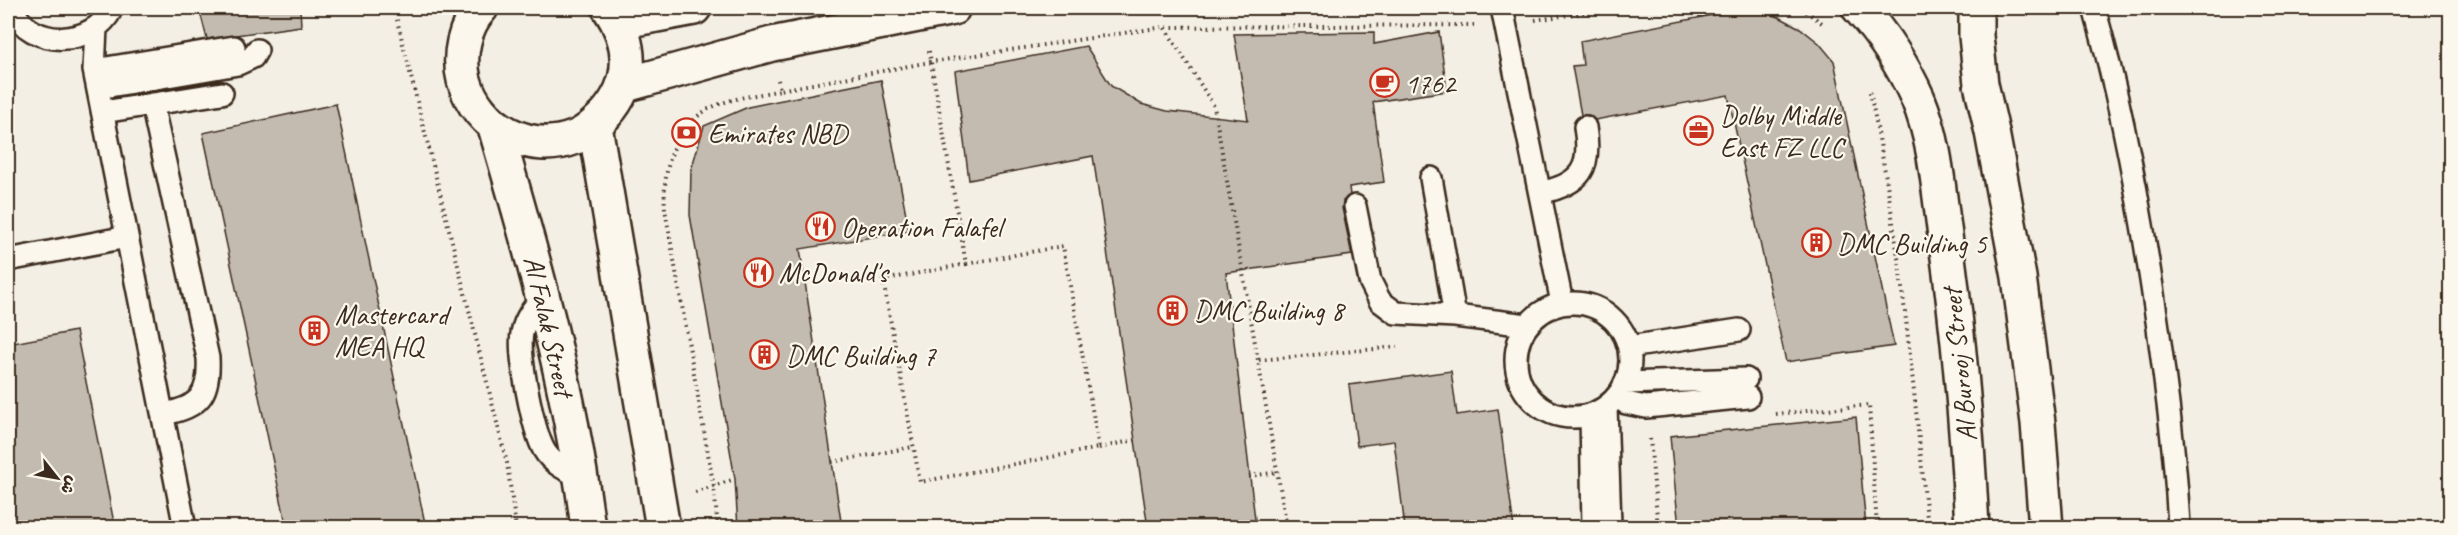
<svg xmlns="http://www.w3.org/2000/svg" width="2458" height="535" font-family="Caveat,'Playpen Sans Arabic',sans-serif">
<rect width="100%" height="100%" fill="#f3efe4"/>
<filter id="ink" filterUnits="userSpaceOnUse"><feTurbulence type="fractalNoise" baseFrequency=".0167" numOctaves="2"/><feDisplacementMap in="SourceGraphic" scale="12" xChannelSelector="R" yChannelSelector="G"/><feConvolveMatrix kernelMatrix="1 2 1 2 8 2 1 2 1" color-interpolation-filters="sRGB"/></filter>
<g filter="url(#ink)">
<!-- building -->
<path fill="#c3bbb0" stroke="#3b2a1e" stroke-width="1.5" d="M199,8h101l1,18 -94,13z
M1755,9l24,8 21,11 19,15 15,18 60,285 -108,16 -58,-267 -133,25 -6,-5h-8l-9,-49 11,-1 -3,-24 158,-31z
M1374,32v12l65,-12 8,59 -74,11 11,80 -35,5 1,8 -7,6 -1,7 10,47 -126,18 30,255h-108l-55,-372 -124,24 -14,-109 131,-25 25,40 30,18 26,7 81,9 -14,-86z
M881,80l28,151 -109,18 42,279h-104l-3,-49 -45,-264 1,-45 13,-44 44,-19z
M336,104l90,424h-139l-84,-395z
M76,331l39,197h-107v-184z
M1451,371l6,44 41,-6 16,119h-109l-11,-87 -37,5 -8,-61z
M1856,417l10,111h-187l-9,-92z"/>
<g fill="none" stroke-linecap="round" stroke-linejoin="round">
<defs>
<path id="service" d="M12,8c18,42 82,39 100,0
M1502,8l60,295
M2094,8c30,104 49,213 64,320 9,66 18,133 21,200
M96,28l-2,42 91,458
M94,70l140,-23
M98,88l140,-24 15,-7 4,-7
M152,104l56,254c2,37 -9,50 -45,56
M103,112l119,-19
M1431,178l24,138
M1540,193c41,-9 52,-24 45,-66
M1355,206l15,75 10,20 16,12 59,3 72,9
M8,260l119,-23
M543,298c-10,10 -18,20 -21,35 -4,22 11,97 22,117 8,14 22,20 37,27
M1516 360a57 57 0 1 1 114 0a57 57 0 1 1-114 0Z
M1629,347l110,-17
M1625,383l121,-4
M1618,395l8,8 20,4 102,-10
M1606,407l4,117
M1591,414l2,114"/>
<path id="minor" d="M1859,8c24,27 44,57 59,91 17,41 20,86 26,129 14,99 23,199 28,300
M1976,8v28l5,48 11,48 27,145 19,146 8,105
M619,22l75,-14
M625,85l147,-41 181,-36"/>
<path id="tertiary" d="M481,8c-17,18 -23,48 -17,72 13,47 65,76 112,57 11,-4 20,-13 29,-22 30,-33 28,-72 4,-107
M595,126l68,402
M495,127c39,132 76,264 93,401"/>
</defs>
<!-- service casing -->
<use href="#service" stroke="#3b2a1e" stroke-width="26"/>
<!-- minor casing -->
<use href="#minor" stroke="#3b2a1e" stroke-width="38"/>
<!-- tertiary casing -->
<use href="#tertiary" stroke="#3b2a1e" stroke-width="38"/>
<!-- path -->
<path stroke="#3b2a1e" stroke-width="4" stroke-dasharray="1.5 4.5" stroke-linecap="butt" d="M394,8l113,455 9,65
M1801,8l21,15
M1535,20l79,-12
M1165,28l49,78 73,422
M929,51l37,213 -83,16 37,202 179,-34 -36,-202 -97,18
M778,80l2,10 150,-28 234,-35 310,-2
M1870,92c30,144 43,290 58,436
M1259,360l138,-13
M1776,414l93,-9 8,123
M1650,439l8,89
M1099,448l36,-8
M832,462l81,-15
M1249,476l30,-4
M695,492l40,-13
M718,528l-4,-40 -49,-279c-3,-42 10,-87 52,-104 19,-8 43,-10 63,-15"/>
<!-- service -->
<use href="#service" stroke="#fbf7ec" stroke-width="21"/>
<!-- minor -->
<use href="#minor" stroke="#fbf7ec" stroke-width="33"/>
<!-- tertiary -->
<use href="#tertiary" stroke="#fbf7ec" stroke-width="33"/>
</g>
</g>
<!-- icons -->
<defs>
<symbol id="cafe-ring" viewBox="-11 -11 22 22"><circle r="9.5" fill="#fbf7ec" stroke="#c8321e" stroke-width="1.5"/><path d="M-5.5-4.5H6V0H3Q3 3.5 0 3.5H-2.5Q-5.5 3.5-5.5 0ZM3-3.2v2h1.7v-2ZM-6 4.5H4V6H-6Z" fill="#c8321e"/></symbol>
<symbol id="office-ring" viewBox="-11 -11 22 22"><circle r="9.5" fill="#fbf7ec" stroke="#c8321e" stroke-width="1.5"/><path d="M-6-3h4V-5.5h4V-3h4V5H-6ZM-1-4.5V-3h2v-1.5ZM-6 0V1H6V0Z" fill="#c8321e"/></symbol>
<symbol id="bank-ring" viewBox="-11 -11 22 22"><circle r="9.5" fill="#fbf7ec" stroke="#c8321e" stroke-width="1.5"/><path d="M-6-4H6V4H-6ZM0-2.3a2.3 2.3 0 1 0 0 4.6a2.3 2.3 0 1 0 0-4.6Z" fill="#c8321e"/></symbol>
<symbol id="restaurant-ring" viewBox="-11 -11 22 22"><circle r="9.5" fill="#fbf7ec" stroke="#c8321e" stroke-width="1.5"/><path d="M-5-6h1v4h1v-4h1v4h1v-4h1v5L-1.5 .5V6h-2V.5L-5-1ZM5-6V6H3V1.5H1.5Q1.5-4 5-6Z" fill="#c8321e"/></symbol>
<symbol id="building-ring" viewBox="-11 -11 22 22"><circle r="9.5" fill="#fbf7ec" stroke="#c8321e" stroke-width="1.5"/><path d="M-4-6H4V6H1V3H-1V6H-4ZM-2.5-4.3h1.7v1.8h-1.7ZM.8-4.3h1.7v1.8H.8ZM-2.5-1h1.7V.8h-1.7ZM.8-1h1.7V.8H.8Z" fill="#c8321e"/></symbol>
</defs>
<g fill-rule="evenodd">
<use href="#cafe-ring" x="1368" y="66" width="33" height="33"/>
<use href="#office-ring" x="1682" y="114" width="33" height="33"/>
<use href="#bank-ring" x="670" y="116" width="33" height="33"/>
<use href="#restaurant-ring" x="804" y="210" width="33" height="33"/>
<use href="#building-ring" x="1800" y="226" width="33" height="33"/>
<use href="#restaurant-ring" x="742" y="256" width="33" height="33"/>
<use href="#building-ring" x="1156" y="294" width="33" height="33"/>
<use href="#building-ring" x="298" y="314" width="33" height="33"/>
<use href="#building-ring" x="748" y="338" width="33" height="33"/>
</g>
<g text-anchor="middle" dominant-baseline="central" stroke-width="4.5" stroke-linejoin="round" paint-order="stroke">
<!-- poi labels -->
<g font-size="28" fill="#3b2a1e" stroke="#fbf7ec" text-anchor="start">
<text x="1405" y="83">1762</text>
<text x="1720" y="115">Dolby Middle<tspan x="1720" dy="32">East FZ LLC</tspan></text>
<text x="708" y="133">Emirates NBD</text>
<text x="841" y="227">Operation Falafel</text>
<text x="1837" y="243">DMC Building 5</text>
<text x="779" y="272">McDonald's</text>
<text x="1194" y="310">DMC Building 8</text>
<text x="335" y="314">Mastercard<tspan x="335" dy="32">MEA HQ</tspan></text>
<text x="786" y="355">DMC Building 7</text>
</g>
<!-- street labels -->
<g font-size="28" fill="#3b2a1e" stroke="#fbf7ec">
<text transform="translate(549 326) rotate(77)">Al Falak Street</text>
<text transform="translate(1959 365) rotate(-96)">Al Burooj Street</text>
</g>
</g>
<!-- margin -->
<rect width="2458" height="535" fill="none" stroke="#fbf7ec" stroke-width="30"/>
<rect x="15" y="15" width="2428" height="505" fill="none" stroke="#3b2a1e" stroke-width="2" filter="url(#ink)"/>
<!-- north arrow -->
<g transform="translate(57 478) rotate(121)" stroke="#fbf7ec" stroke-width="4.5" paint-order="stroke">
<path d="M0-4.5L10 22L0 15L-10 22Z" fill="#3b2a1e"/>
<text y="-9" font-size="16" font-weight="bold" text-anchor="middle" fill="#3b2a1e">ش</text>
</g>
</svg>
